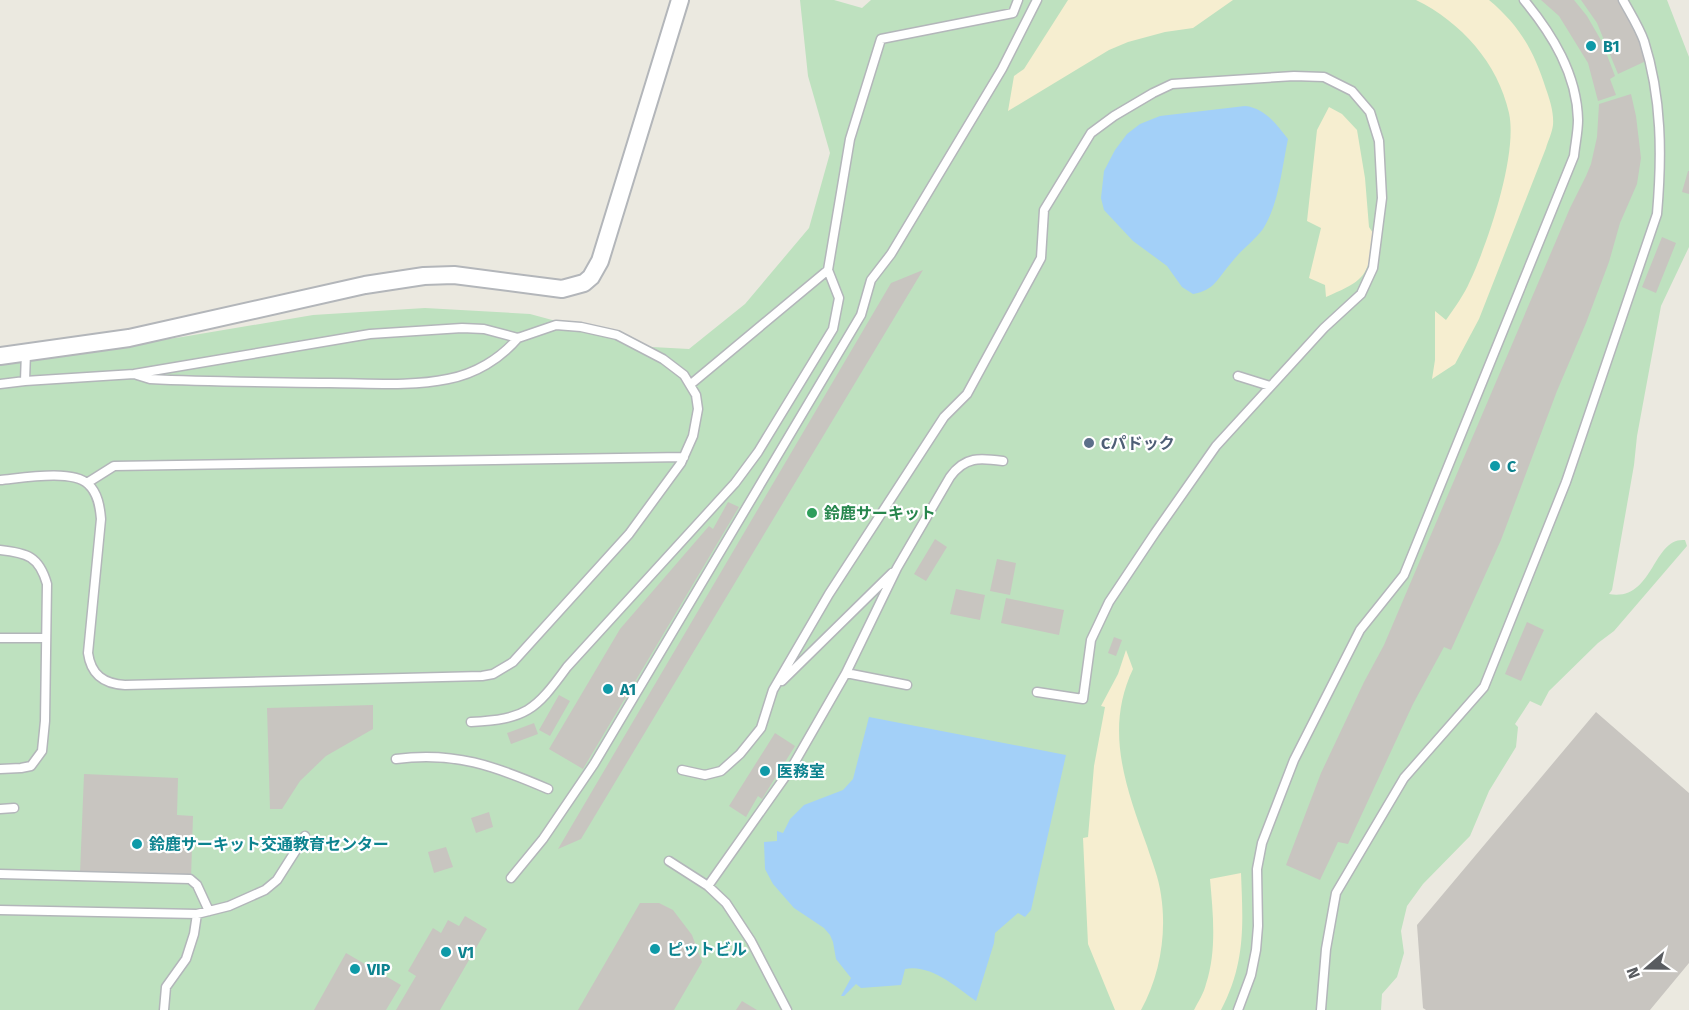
<svg xmlns="http://www.w3.org/2000/svg" width="1689" height="1010" font-family="'Fira Sans','Noto Sans JP',sans-serif">
<rect width="100%" height="100%" fill="#ebe9e0"/>
<!-- green -->
<path fill="#bee1bf" d="M800,0h34l28,8 9,-8h796l22,57v190l-28,59 -24,130 -3,29 -22,125 -3,4c45,8 43,-57 76,-54l2,6 -73,85 -16,12 -49,48 -8,15 -11,-5 -15,23 3,3 -2,20 -27,44 -19,45 -47,48 -16,22 -6,25 3,22 -7,24 -15,17 -1,16h-1381v-647l182,-26 131,-22 112,-7 105,6 122,33 37,2 56,-45 64,-76 21,-75 -22,-77z"/>
<!-- sand -->
<path fill="#f6eed0" d="M1068,0h165l-40,28 -28,4 -37,10 -19,8 -101,61 6,-35 10,-7z
M1416,0h73c31,26 45,51 57,89 4,11 8,24 7,36 -1,8 -5,16 -7,23l-67,171 -24,45 -23,15 3,-19v-49l11,9c9,-13 18,-25 24,-39 18,-38 48,-127 39,-168 -11,-50 -48,-91 -93,-113z
M1329,107l13,7 15,16 8,48 4,49 6,9c-8,42 -10,44 -49,61l-1,-12 -16,-7 12,-50 -14,-7 10,-91z
M1126,650l7,19c-29,61 -7,118 14,177 5,16 12,32 14,49 6,38 -1,81 -20,115h-26l-27,-66 -5,-106 5,-1 6,-71 11,-59 -4,-1 17,-32z
M1241,873c2,51 5,89 -20,137h-27c4,-8 10,-17 12,-26 11,-34 7,-70 4,-105z"/>
<!-- water -->
<path fill="#a3d0f8" d="M1245,106c20,2 31,18 43,33 -6,28 -9,65 -25,90 -9,12 -23,22 -32,34 -14,16 -16,27 -38,31l-11,-7 -15,-21 -34,-25 -29,-31 -3,-12 3,-27 11,-21 12,-16 13,-10 20,-8z
M869,717l197,38 -35,155 -6,7 -7,-4 -23,20 -1,10 -18,58c-20,-14 -45,-37 -71,-32l-4,16 -40,3 -5,-4 -12,12h-3l10,-18 -15,-19 -3,-17 -3,-7 -6,-7 -30,-20 -21,-24 -8,-15 -1,-27 13,-1v-10l6,2 7,-14 14,-14 39,-15 10,-11z"/>
<!-- building -->
<path fill="#c8c5c0" d="M1541,0h33l13,16 15,26 13,34 -5,3 6,16 -18,6 -10,-38 -29,-47z
M1581,0h37l11,16 13,28 4,17 -28,13 -21,-51z
M1631,94l5,22 5,42 -4,26 -17,39 -11,39 -23,61 -29,68 -56,149 -50,110 -7,-3 -31,57 -65,140 -10,-2 -18,38 -34,-15 35,-92 43,-91 20,-37 186,-437 16,-32 5,-12 6,-27 2,-33z
M1688,171h1v23l-7,-2z
M1662,237l14,6 -20,50 -14,-6z
M923,270l-342,569 -23,10 333,-566z
M728,502l11,5 -156,262 -34,-20 71,-120 89,-103 4,3z
M935,539l12,8 -21,34 -12,-7z
M997,559l19,4 -6,32 -20,-4z
M956,589l29,6 -5,25 -30,-6z
M1006,598l58,12 -5,25 -58,-12z
M1527,622l17,8 -23,51 -16,-7z
M1114,637l8,3 -6,16 -8,-3z
M559,695l11,6 -20,35 -11,-6z
M373,705v24l-47,27 -26,25 -18,28h-12l-3,-101z
M1596,712l93,81v170l-39,47h-224l-3,-2 -6,-83z
M534,723l4,11 -27,10 -4,-11z
M775,733l20,13 -33,53 -4,-3 -12,21 -17,-11z
M84,774l94,4 -1,37 16,1 -2,62 -111,-5z
M489,812l4,15 -17,6 -5,-15z
M446,847l7,20 -19,6 -6,-21z
M640,903h19l14,7 19,25 10,27 -28,48h-96z
M465,916l22,13 -47,81h-44l20,-34 -8,-5 25,-43 8,5 7,-13 11,6z
M346,953l55,32 -15,25h-72z
M742,1001l15,9h-21z"/>
<g fill="none" stroke-linecap="round" stroke-linejoin="round">
<defs>
<path id="lane" d="M137,375l13,4c60,3 119,3 179,4 39,0 81,4 119,-4 27,-5 52,-20 70,-41
M1238,376l32,10
M0,384l25,-3 1,-29
M691,384l137,-114
M0,480c22,-2 72,-11 88,4 10,9 12,23 13,35l-13,134c3,22 16,31 37,32l357,-9 11,-2 20,-12 116,-128 52,-71 12,-27 5,-27 -2,-14 -12,-20 -21,-16 -46,-24 -36,-8 -25,-2 -38,13 -34,-9 -22,-1 -92,6 -236,40 -109,7
M87,483l27,-17 570,-9
M0,550c27,3 39,6 47,34l-2,137 -3,30 -11,15 -10,2 -21,1
M0,638h45
M846,673l61,12
M782,681l110,-108
M471,722c55,-3 64,-11 96,-55l168,-184 23,-31 75,-123 6,-31 -11,-28 22,-131 31,-100 132,-26 5,-13
M396,759c58,-8 99,7 152,30
M682,770l23,5 16,-4 19,-17 21,-26 12,-38 56,-96 115,-177 23,-23 74,-136 3,-48 47,-77 23,-17 39,-23 19,-9 122,-8 30,1 28,14 18,21 9,29 3,57 -9,70 -12,26 -37,34 -108,118 -61,87 -46,69 -18,38 -8,59 -46,-7
M0,809l14,-1
M669,861l39,25 18,17 25,38 36,69
M0,874l190,5 7,6 12,26
M511,878l32,-39 51,-75 267,-449 10,-35 20,-26 111,-185 35,-69
M708,886l84,-119 54,-94 51,-105 53,-91c15,-21 30,-19 53,-16
M0,910l197,4 32,-8 36,-16 12,-10 28,-44
M164,1010l2,-23 20,-28 8,-25 3,-20
M1238,1010l13,-35 5,-25 2,-24 -1,-57 5,-26 32,-83 66,-130 44,-55 170,-419c1,-11 4,-24 4,-36 -1,-46 -26,-86 -54,-120
M1321,1010l5,-61 10,-56 68,-115 80,-91 82,-205 91,-268c5,-58 5,-116 -13,-173 -5,-14 -14,-28 -21,-41"/>
<path id="street" d="M0,356l129,-18 236,-53 59,-9 30,-1 108,14 22,-6 7,-6 9,-16 80,-261"/>
</defs>
<!-- lane casing -->
<use href="#lane" stroke="#b3b6ba" stroke-width="11"/>
<!-- street casing -->
<use href="#street" stroke="#b3b6ba" stroke-width="20"/>
<!-- lane -->
<use href="#lane" stroke="#fff" stroke-width="8"/>
<!-- street -->
<use href="#street" stroke="#fff" stroke-width="16"/>
</g>
<!-- markers -->
<g fill="#0f9aa8" stroke="#fff" stroke-width="2">
<circle cx="1591" cy="46" r="6"/>
<circle cx="1495" cy="466" r="6"/>
<circle cx="608" cy="689" r="6"/>
<circle cx="765" cy="771" r="6"/>
<circle cx="137" cy="844" r="6"/>
<circle cx="655" cy="949" r="6"/>
<circle cx="446" cy="952" r="6"/>
<circle cx="355" cy="969" r="6"/>
</g>
<circle fill="#5c6f8a" stroke="#fff" stroke-width="2" cx="1089" cy="443" r="6"/>
<circle fill="#2e9e5b" stroke="#fff" stroke-width="2" cx="812" cy="513" r="6"/>
<g text-anchor="middle" dominant-baseline="central" stroke-width="4.5" stroke-linejoin="round" paint-order="stroke">
<!-- culture labels -->
<g font-size="16" font-weight="bold" fill="#0d838f" stroke="#fff" text-anchor="start">
<text x="1603" y="46">B1</text>
<text x="1507" y="466">C</text>
<text x="620" y="689">A1</text>
<text x="777" y="771">医務室</text>
<text x="149" y="844">鈴鹿サーキット交通教育センター</text>
<text x="667" y="949">ピットビル</text>
<text x="458" y="952">V1</text>
<text x="367" y="969">VIP</text>
</g>
<!-- service labels -->
<g font-size="16" font-weight="bold" fill="#4e5e75" stroke="#fff" text-anchor="start">
<text x="1101" y="443">Cパドック</text>
</g>
<!-- leisure labels -->
<g font-size="16" font-weight="bold" fill="#27864d" stroke="#fff" text-anchor="start">
<text x="824" y="513">鈴鹿サーキット</text>
</g>
</g>
<!-- north arrow -->
<g transform="translate(1647 968) rotate(250)" stroke="#ffffff" stroke-width="4.5" paint-order="stroke">
<path d="M0-4.5L10 22L0 15L-10 22Z" fill="#595c60"/>
<text y="-9" font-size="16" font-weight="bold" text-anchor="middle" fill="#595c60">N</text>
</g>
</svg>
